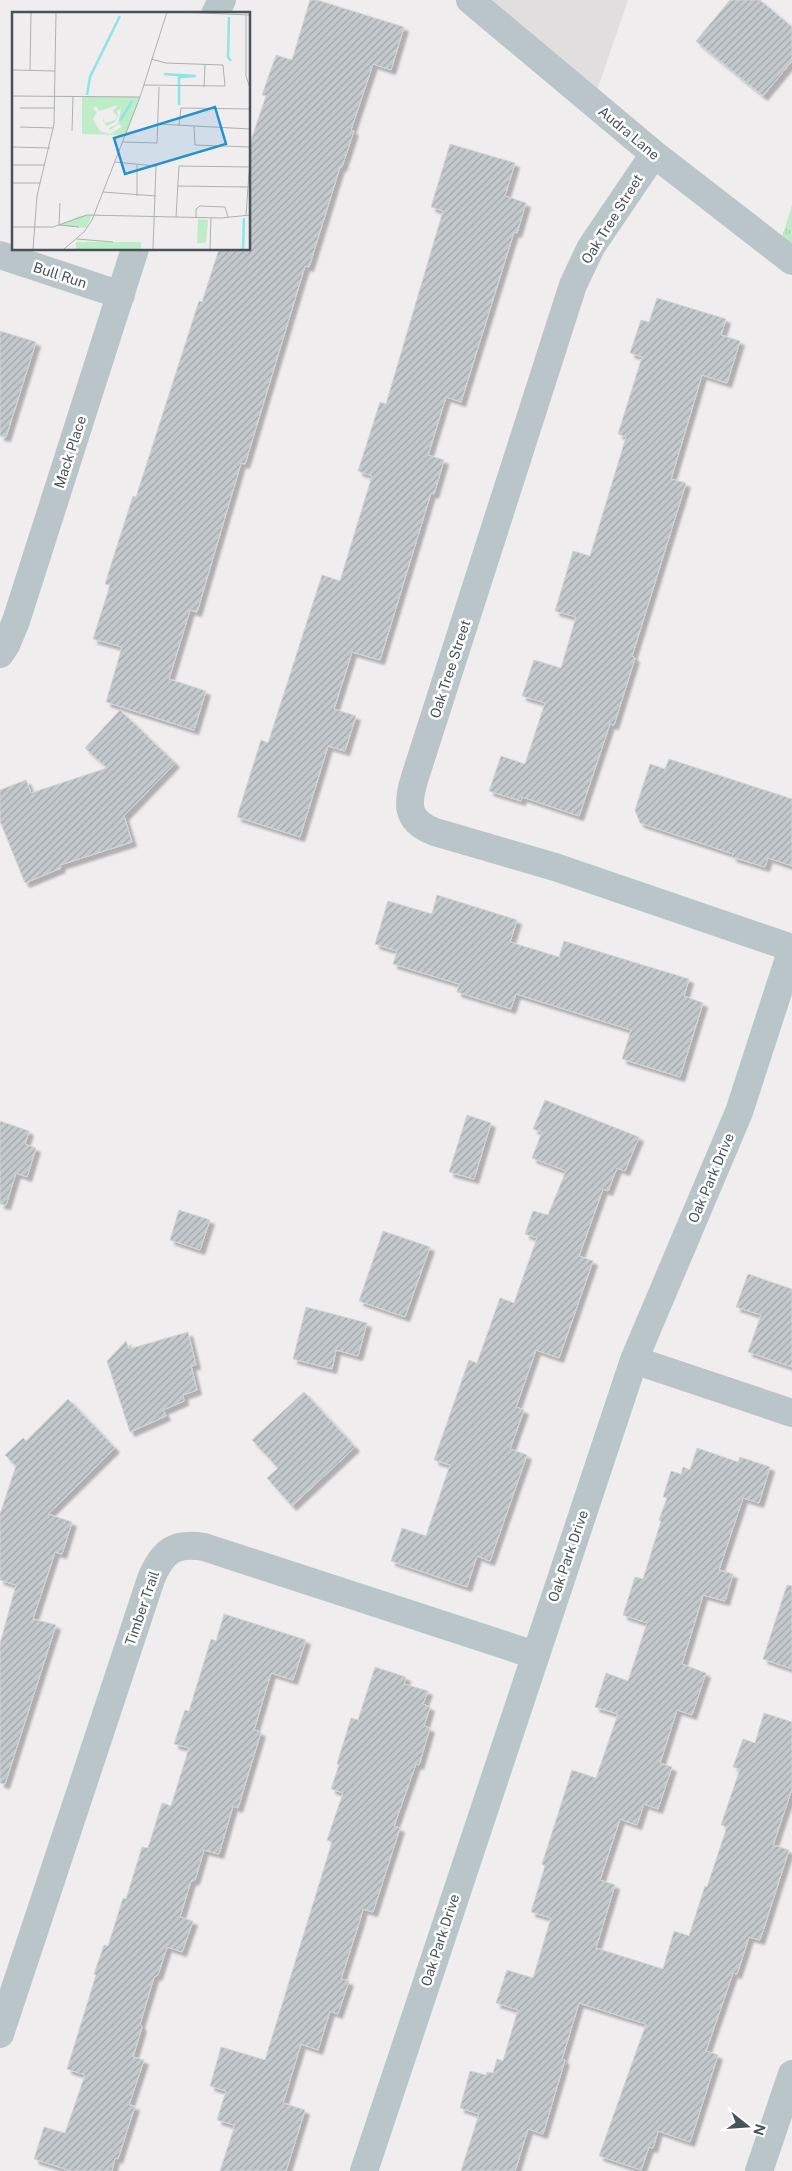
<svg xmlns="http://www.w3.org/2000/svg" width="792" height="2171" font-family="'Public Sans',sans-serif">
<defs>
<pattern id="grass-tufts" width="24" height="20" patternUnits="userSpaceOnUse" patternTransform="scale(1.25)"><rect width="24" height="20" fill="#bdecc6"/><path d="M3 7l-1-3M5 7V3M7 7l1-3M15 17l-1-3M17 17v-4M19 17l1-3" fill="none" stroke="#a4ccac"/></pattern>
<pattern id="building-hatch" width="6" height="6" patternUnits="userSpaceOnUse" patternTransform="scale(1.25)"><rect width="6" height="6" fill="#c4c9cd"/><path d="M-1 1l2-2M0 6l6-6M5 7l2-2" fill="none" stroke="#a1a6a9"/></pattern>
<filter id="shadow"><feDropShadow dx="4.5" dy="4.5" stdDeviation="1" flood-color="#0004"/></filter>
</defs>
<rect width="100%" height="100%" fill="#f0edee"/>
<!-- education -->
<path fill="#e1dedf" d="M470,0h158l-35,102z"/>
<!-- grass -->
<path fill="url(#grass-tufts)" d="M792,205v56l-14,-11z"/>
<!-- building -->
<path fill="url(#building-hatch)" stroke="#d1d5d8" filter="url(#shadow)" d="M310,0h7l87,27 -13,43 -18,-6 -22,66 3,1 -12,36h-2l-31,100 -4,-1 -60,198 -4,-1 -44,149 -7,-2 -21,69 37,12 -12,39 -88,-28 16,-55 -29,-8 17,-54 -5,-1 12,-38 16,-50 3,1 63,-196 3,1 17,-53h30v-103l17,-50 -4,-1 14,-40 16,5z
M730,0h30l32,27v34l-29,35 -67,-55z
M450,144l65,19 -10,33 21,7 -9,30 -3,-1 -53,170 -15,-5 -18,58 16,5 -10,34 -3,-1 -51,167 -28,-8 -18,57 22,7 -11,35 -17,-5 -28,91 -63,-20 24,-77 7,3 54,-168 18,6 32,-105 -14,-5 22,-69 6,2 57,-193 -12,-4z
M657,298l69,21 -5,16 19,6 -13,42 -25,-8 -31,104 15,4 -54,173 3,2 -21,67 -4,-1 -31,92 -57,-19 -1,4 -32,-10 12,-35 24,8 20,-61 -23,-7 12,-36 27,8 15,-51 -21,-6 18,-60 17,5 36,-119 -8,-3 24,-77 -12,-4 11,-33 8,2z
M0,331l36,11 -30,95 -6,-1z
M120,710l55,53 -51,53 8,26 -72,23 1,3 -36,15 -25,-62v-31l26,-10 5,13 76,-25 -22,-20z
M669,759l123,40v67l-24,-8 -3,9 -33,-10 1,-3 -93,-31 -5,-13 15,-46 15,5z
M437,895l80,25 -7,22 49,15 5,-16 125,38 -5,17 19,7 -23,74 -58,-18 9,-29 -115,-36 -5,15 -54,-17 2,-8 -66,-20 4,-13 -22,-7 13,-43 44,13z
M545,1100l94,37 -14,34 -8,-3 -9,23 -5,-2 -24,67 14,5 -34,97 -23,-8 -20,57 8,3 -14,39 17,6 -37,106 -13,-5 -10,31 -76,-26 11,-33 24,8 24,-71 -16,-5 35,-100 8,3 23,-65 14,5 23,-65 -12,-4 8,-23 15,4 18,-44 -34,-13 10,-26 -9,-3z
M467,1115l24,8 -17,56 -25,-7z
M0,1121l29,10 -4,13 11,4 -9,29 -11,-4 -10,32 -6,-1z
M179,1210l31,10 -10,30 -30,-10z
M383,1231l47,16 -25,70 -46,-16z
M748,1274l44,15v78l-44,-15 13,-37 -25,-8z
M306,1307l61,16 -9,33 -22,-6 -4,19 -39,-10z
M188,1332l8,33 -5,1 6,24 -14,5 1,6 -21,9 3,6 -36,16 -23,-71 19,-20 3,8z
M304,1392l51,55 -63,59 -25,-28 11,-10 -26,-28z
M68,1399l47,49 -67,66 24,8 -10,32 -7,-2 -22,67 23,6 -51,159 -5,-1v-139l16,-59 -16,-5v-66l16,-48 -11,-11 18,-17 3,3z
M697,1448l41,14 2,-5 30,10 -11,36 -16,-5 -24,72 14,4 -8,27 -22,-6 -21,69 24,9 -14,42 -15,-5 -17,53 12,4 -14,42 -14,-5 -7,21 -17,-6 -20,61 15,5 -19,63 67,21 11,-38 15,5 16,-50 2,1 20,-60 -6,-2 19,-56 -7,-2 10,-28 12,4 9,-30 28,9v67l-19,56 16,5 -29,90 -11,-3 -12,37 -4,-1 -27,78 12,4 -28,87 -32,-11 -5,17 -4,-1 -8,23 -42,-14 47,-132 -67,-21 -17,56 3,1 -22,74 -15,-5 -13,42h-54l18,-57 -19,-6 10,-37 16,4 1,-3 6,1 4,-14 6,2 15,-51 -22,-7 11,-33 26,8 18,-60 -20,-6 14,-46 -3,-2 30,-94 24,8 22,-64 -23,-7 11,-34 22,8 19,-58 -24,-8 12,-38 8,2 18,-58 -2,-1 8,-22 -4,-1 8,-26 10,3 2,-7 7,3z
M787,1585l5,1v83l-29,-10z
M224,1614l82,26 -13,40 -22,-7 -17,57 7,2 -23,76 -5,-2 -14,48 -15,-4 -9,30 -4,1 -11,36 13,4 -11,31 -15,-5 -9,28 -4,2 -14,47 2,3 -9,30 11,3 -15,45 6,1 -17,53 -3,-1 -3,13h-41l-37,-12 10,-32 21,6 20,-58 -18,-6 29,-94 -2,-1 10,-29 4,1 15,-48 3,1 16,-52 6,1 14,-45 9,3 18,-58 -15,-4 11,-34 4,1 22,-72 5,2z
M375,1667l31,10 -2,7 24,7 -5,13 7,3 -6,19 6,2 -11,37 -3,-1 -22,62 6,2 -27,84 -10,-3 -3,11 -19,59 8,2 -11,33 -8,-3 -12,39 -17,-6 -18,59 22,7 -19,61h-66l14,-43v-3l-17,-5 9,-29 -16,-5 11,-39 44,13 67,-218 -5,-2 16,-47 -12,-4 8,-24 -2,-1 14,-46 7,2z"/>
<g fill="none" stroke-linecap="round" stroke-linejoin="round">
<!-- minor -->
<path stroke="#b9c5c9" stroke-width="28" d="M470,0l184,154 138,107
M215,14l7,-14
M654,154l-63,93 -18,38 -158,492c-8,26 -10,44 20,55l120,35 237,81
M0,255l121,40
M0,654l6,-9 10,-24 119,-372
M634,1360l158,53
M0,2034l151,-455c11,-27 23,-37 53,-32l331,108
M364,2171l270,-811 105,-248 53,-163
M759,2171l33,-97"/>
</g>
<g text-anchor="middle" dominant-baseline="central" stroke-width="5" stroke-linejoin="round" paint-order="stroke">
<!-- street labels -->
<g font-size="14" fill="#465459" stroke="#fff">
<text transform="translate(629 133) rotate(40)">Audra Lane</text>
<text transform="translate(612 219) rotate(-58)">Oak Tree Street</text>
<text transform="translate(60 275) rotate(18)">Bull Run</text>
<text transform="translate(70 452) rotate(-72)">Mack Place</text>
<text transform="translate(450 669) rotate(-72)">Oak Tree Street</text>
<text transform="translate(711 1178) rotate(-67)">Oak Park Drive</text>
<text transform="translate(568 1556) rotate(-71)">Oak Park Drive</text>
<text transform="translate(142 1608) rotate(-71)">Timber Trail</text>
<text transform="translate(440 1940) rotate(-72)">Oak Park Drive</text>
</g>
</g>
<!-- overview -->
<g transform="translate(12 12)">
<rect width="238" height="238" fill="#f0edee"/>
<path d="M70,84l58,1 -14,38 -44,-1zM106,93l-5,6 4,5 -2,4 -10,3 -2,-6v4l4,5 8,-4 3,-6 -1,-5 4,-2 -3,15 -9,4 1,2 9,-6 3,3 -12,7 -10,-3 -7,-12 4,-7 -4,-3 3,-3 3,5zM80,203l-6,13 -27,-3 21,-9z" fill="#bdecc6" fill-rule="evenodd"/>
<path d="M64,230h65v7h-65z" fill="#bdecc6"/>
<path d="M186,207l10,1 -2,23h-9z" fill="#bdecc6"/>
<path fill="none" stroke="#8ce6e7" stroke-width="2.5" d="M217,5l-1,40 3,4M152,62l31,2M75,83l3,-18 30,-61M167,93v-28l17,-1M108,109l12,-20M231,237l1,-31"/>
<path fill="none" stroke="#acb0b2" stroke-width="1" d="M167,0l71,3M234,3v61l4,12M0,58l43,1M18,58l1,-58M132,73l81,1 -2,-21 -57,-2 -15,-4M192,75l1,-22M0,84l128,1M8,96h35M146,112l92,5M167,114l2,-18 69,1M182,114l1,19 55,2M8,115l33,1M60,119l1,-35M111,130l34,1 2,-56M0,135l38,1M103,150l41,4 -3,83M0,153h33M0,171h28M165,174l71,1M91,180l53,4M125,184v-31M48,191l-1,22 20,2M234,203l4,-55M164,205l3,-51 70,1M184,205v-8l4,-3 25,1 3,10M0,215h41l34,-12 134,3 29,-3M65,227l36,3M21,237l4,-53 17,-72 2,-112M52,237l20,-17 8,-12 48,-123 27,-85M198,237l1,-31"/>
<path fill="#2490ce" fill-opacity="0.15" stroke="#2490ce" stroke-width="2.5" d="M203,95l11,37 -101,30 -11,-36z"/>
<rect width="238" height="238" fill="none" stroke="#465459" stroke-width="2.5"/>
</g>
<!-- north arrow -->
<g transform="translate(747 2126) rotate(107)" stroke="#ffffff" stroke-width="4" paint-order="stroke">
<path d="M0-4L9 19L0 12L-9 19Z" fill="#465459"/>
<text y="-8" font-size="14" font-weight="bold" text-anchor="middle" fill="#465459">N</text>
</g>
</svg>
